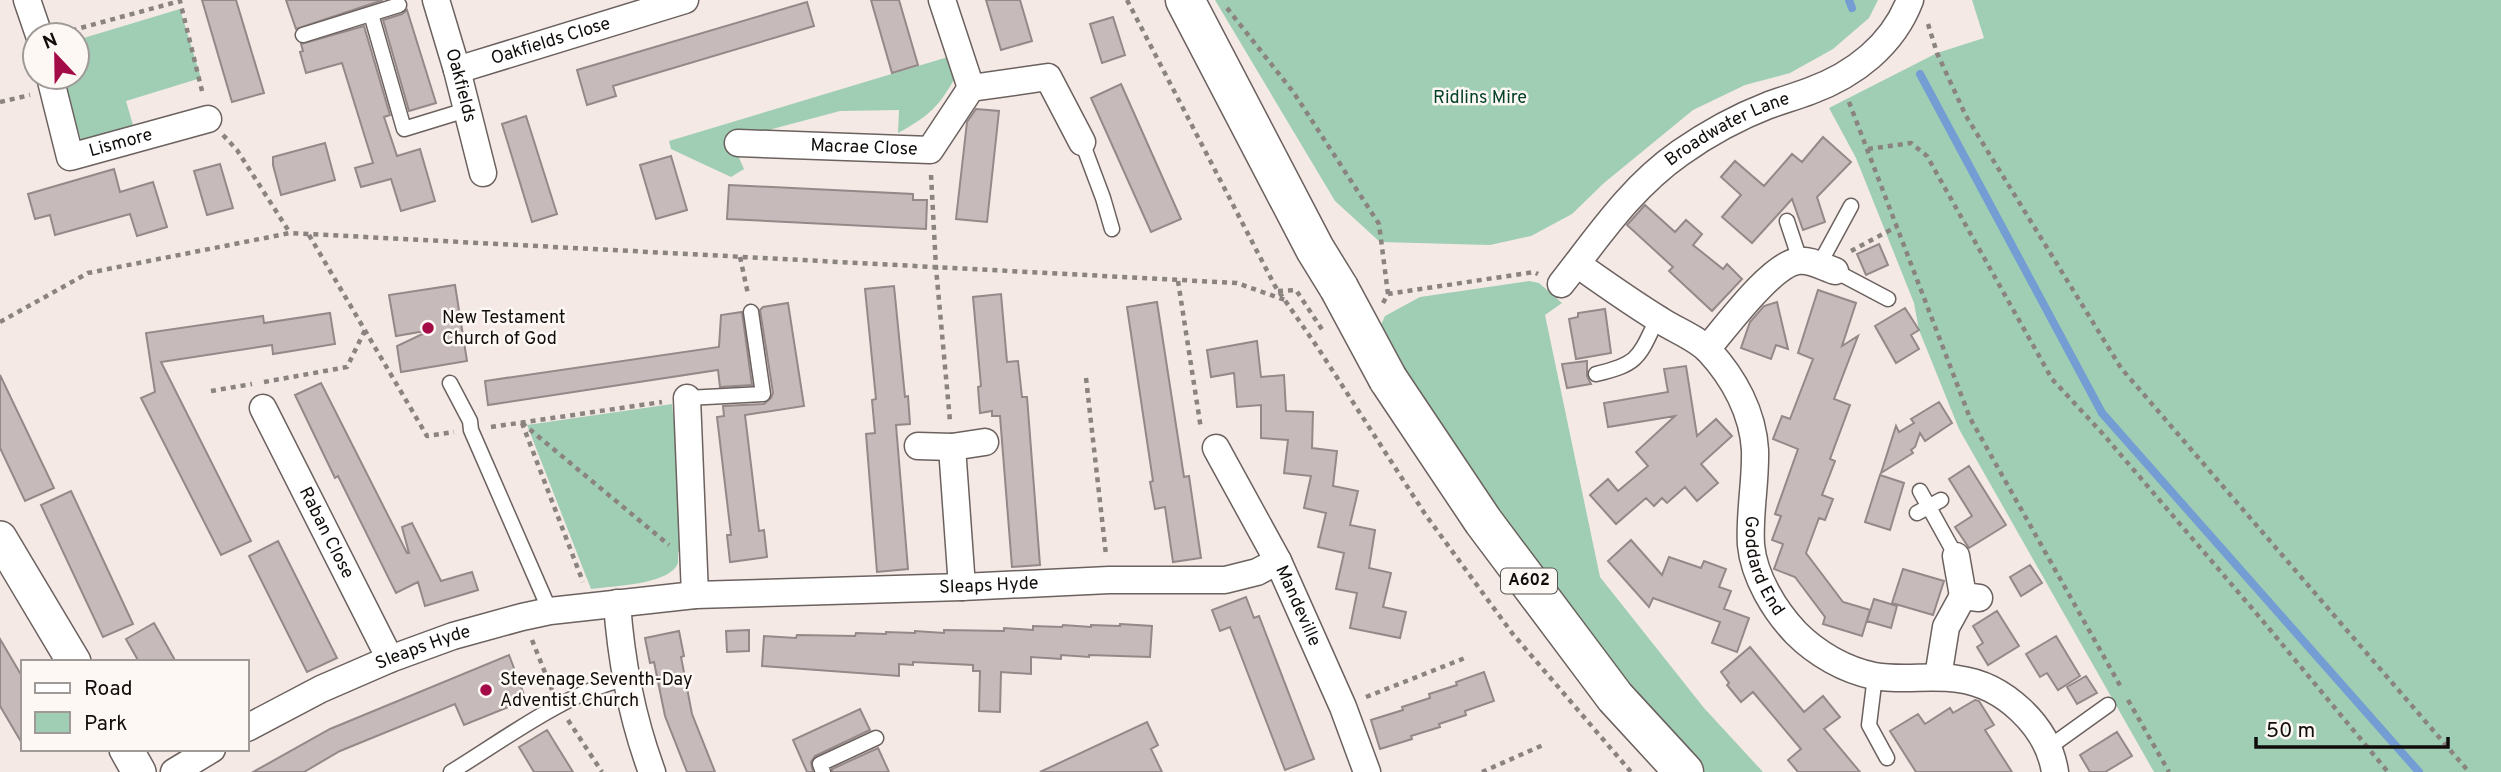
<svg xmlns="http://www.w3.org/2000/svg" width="2501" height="772" font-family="Overpass,sans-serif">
<rect width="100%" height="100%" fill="#f4e9e5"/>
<!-- green -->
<path fill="#9fceb4" d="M1215,0h663l-9,18 -36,31 -43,24 -45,12 -52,25 -89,73 -32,31 -41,22 -41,9 -110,-3 -45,-41z
M1972,0h529v772h-347l-195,-343 -40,-99 -5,-27 -58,-145 -27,-50 108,-55 47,-15z
M180,9l21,69 -75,23 7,24 -52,15 -19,-63h15v-37z
M948,57l8,19c-17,31 -27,40 -58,57l1,-23 -59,1 -109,29 13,29 -13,8 -60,-28 -2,-8z
M1529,281l10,2 23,20 -17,12 55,262 104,131 59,64h-60c-124,-133 -229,-285 -326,-438l8,-18 35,-19z
M672,404l16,143 -10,5c0,1 0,10 0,11 -8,22 -67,23 -87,26l-64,-164z"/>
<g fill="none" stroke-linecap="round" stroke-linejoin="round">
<!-- stream -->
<path stroke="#749dd3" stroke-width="8" d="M1849,0l3,8
M1920,74l182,339 317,359"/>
</g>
<!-- building -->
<path fill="#c6bbba" stroke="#948988" stroke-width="2" d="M202,0h34l28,93 -32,9z
M286,0h97l-87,29z
M871,0h28l19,65 -26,8z
M986,0h34l12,41 -31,9z
M807,2l7,24 -201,60 3,10 -29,9 -10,-35z
M407,10l29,93 -27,8 -26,-91 19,-6z
M1113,17l12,38 -23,8 -12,-39z
M364,26l26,89 -6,2 13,39 23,-7 15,52 -34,10 -10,-32 -30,8 -6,-19 18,-5 -31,-100 -36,10 -6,-21 3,-1 -2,-7z
M1121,84l60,135 -30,13 -60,-134z
M976,109l23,2 -12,111 -31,-3 11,-97z
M526,116l31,98 -25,8 -30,-98z
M1823,137l28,25 -34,35 8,25 -22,8 -11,-31 -40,44 -30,-26 19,-22 -20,-18 14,-16 29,25 28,-32 10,8z
M325,143l10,37 -54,15 -8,-30v-8z
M671,156l16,54 -31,9 -16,-54z
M220,164l13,44 -26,7 -13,-44z
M114,169l6,23 33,-10 14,45 -30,9 -7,-22 -75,21 -5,-20 -15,4 -7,-25z
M729,185l184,9v6h14l-1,29 -199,-10z
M1645,205l30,27 11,-12 16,14 -9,11 30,24 4,-5 15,15 -30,32 -43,-40 4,-4 -46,-42z
M1879,244l9,21 -22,10 -9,-21z
M455,285l12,76 -66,11 -4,-26 34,-16 -35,6 -7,-41z
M894,286l11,111 3,-1 2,28 -14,1 12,144 -31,3 -11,-138 9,-1 -3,-33 4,-1 -11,-110z
M1818,290l38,13 -14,43 16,-10 -24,63 16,6 -20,54 5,2 -13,34 11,4 -8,21 -6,-2 -13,35 37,49 27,8 -8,26 -39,-12 2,-7 -30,-40 -21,-8 9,-25 -11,-4 9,-24 -6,-2 23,-65 -25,-10 9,-23 8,3 23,-60 -15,-6z
M1001,294l6,68 11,-1 4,36h5l13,168 -28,2 -12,-151h-8v-5l-12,2 -2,-26 3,-1 -8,-89z
M1157,302l27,175 5,-1 12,82 -28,4 -8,-55 -10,2 -5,-27 3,-1 -26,-174z
M1777,302l11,47 -12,-4 -5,14 -30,-11 9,-26 14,-16z
M788,303l16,103 -59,9 14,116 5,-1 3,27 -37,5 -3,-27h4l-14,-118 7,-1 -1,-10 41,-2 7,-6 2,-5 -13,-83 3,-3z
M1905,308l14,22 -8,5 8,14 -23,14 -21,-37z
M1605,309l6,44 -35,6 -7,-40 9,-2v-4z
M742,312l10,73 -32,2 -2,-17 -230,35 -3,-24 234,-34 2,-32z
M330,313l5,31 -62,10 -1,-9 -111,17 90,179 -30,14 -80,-157 14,-6 -9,-59 117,-17 1,7z
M1257,341l4,36 23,-2 2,36 27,1 -1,36 25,3 -4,35 25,5 -8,34 25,5 -6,38 22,5 -8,34 23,5 -6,26 -50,-10 7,-35 -21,-4 8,-36 -26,-6 8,-34 -22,-5 7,-32 -27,-3 4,-33 -27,-2v-33l-24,2 -3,-34 -23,4 -4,-27z
M1587,361v15l4,8 -24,4 -5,-24z
M1686,366l11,70 19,-17 16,17 -31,28 17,19 -21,18 -12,-14 -18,16 -5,-5 -8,8 -8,-8 -30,26 -26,-29 18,-16 10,12 30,-25 -12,-14 39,-36 -67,11 -4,-24 64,-11 -4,-23z
M0,375l54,113 -29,13 -25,-53z
M321,383l86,170h2l-7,-26 10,-4 29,58 31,-9 6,18 -53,16 -7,-24 -22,11 -58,-117 -3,2 -40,-83z
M1939,402l13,21 -27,18 -5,-8 -5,14 -4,3 2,3 -32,20 15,-47 3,6 15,-9 -3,-4z
M1969,466l37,59 -37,23 -14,-21 17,-11 -23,-37z
M1880,475l24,8 -14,47 -25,-8z
M71,491l62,133 -30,13 -62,-132z
M1631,540l31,35 7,-18 32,11 3,-7 22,8 -7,18 12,4 -7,18 25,9 -12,34 -25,-9 8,-21 -67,-24 -4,9 -41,-46z
M278,541l59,117 -30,14 -58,-116z
M2030,565l12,18 -21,13 -11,-19z
M1903,569l41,12 -11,34 -41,-12z
M1246,597l8,21 5,-2 55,143 -29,11 -55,-143 -10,4 -8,-21z
M1874,599l23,7 -6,22 -24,-7z
M1997,611l22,35 -31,19 -11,-18 6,-4 -10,-17z
M154,623l22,39h-37l-13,-23z
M1120,624l32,2 -2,31 -61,-2v2l-28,-2v4l-30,-2v17l-30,-2 -1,40 -21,-1 1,-40h-7v-6l-60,-3v3l-14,-1v12l-137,-10 2,-30 32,2 1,-3 58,1 1,-3 30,1v-2l29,1v-2l29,2v-3l60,1v-3l29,2v-4l29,1 1,-2 28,2v-2l29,1z
M749,630v21l-22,1 -1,-21z
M679,631l5,25 -3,1 11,57 23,58h-28l-22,-56 -11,-54 -4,1 -5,-25z
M2056,636l24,40 -22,14 -11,-17 -7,4 -14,-23z
M0,639l23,39v67l-23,-39z
M1750,647l54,65 19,-16 17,21 -16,12 36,43h-62l-10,-12 13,-11 -48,-57 -12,10 -14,-17 2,-2 -8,-11z
M509,655l17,45 -62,25 -9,-21 -115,47 -36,21h-51l77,-43z
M1484,672l10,29 -29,10 1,4 -27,9 1,3 -29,9 1,3 -32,10 -9,-29 32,-10 -1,-3 28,-9 -1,-4 28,-9 -1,-3z
M2086,676l11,17 -20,11 -10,-17z
M1975,700l4,1 15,24 -9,5 27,42h-96l-26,-41 28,-17 7,10 25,-16 3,5z
M860,709l10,21 -55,26 -4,6 2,10h-6l-14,-32z
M1147,722l11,23 -7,4 11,23h-122z
M547,730l26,42h-39l-15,-25z
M2117,732l15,24 -27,16h-15l-10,-17z
M878,748l11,24h-57v-3z"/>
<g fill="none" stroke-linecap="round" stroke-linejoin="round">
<defs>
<path id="service" d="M371,14l33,115 62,-19
M303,35l96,-30
M1082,142l21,56 9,31
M1787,221l13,39
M1819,265l32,-59
M1835,271l53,28
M1596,374c43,-10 43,-17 61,-55
M450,383l20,38 1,9 79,181
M687,398l76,-4 -12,-82
M1920,491l36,65
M1917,513l24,-13
M1875,676l-6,49 18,33
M2048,748l60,-43
M451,772c51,-31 117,-81 175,-93
M823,772l-3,-8 56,-26"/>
<g id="minor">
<path d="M27,0l12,35"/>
<path id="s1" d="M436,0l21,70 26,103"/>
<path d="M942,0l29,88"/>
<path id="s2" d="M457,70l228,-70"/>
<path id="s3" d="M50,77l20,80 138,-38"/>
<path id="s4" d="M738,143l192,7 41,-62 77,-11 34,65"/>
<path id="s5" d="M1577,264c27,19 55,39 83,56 15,10 37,18 49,31 25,27 44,62 46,99 1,32 -6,63 -4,95 3,32 24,66 45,88 21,21 49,37 78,43 27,5 57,-1 84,3 46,6 90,47 97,93"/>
<path id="s6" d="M1561,284c37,-47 69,-96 119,-131 27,-19 58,-36 89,-48 14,-5 28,-9 41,-14 44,-16 83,-46 100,-91"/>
<path d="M1707,349c19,-22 64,-84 91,-88 12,-2 25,6 37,10"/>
<path d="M687,398l8,197"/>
<path id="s7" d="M263,408l127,251"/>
<path d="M918,446l34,1 33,-5"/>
<path d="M952,447l10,140"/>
<path id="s8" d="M1216,448l62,113 65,146 24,65"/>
<path d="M1956,556l7,40 16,2"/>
<path d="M617,603c4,57 15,115 35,169"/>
<path d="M1938,677l8,-50 17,-31"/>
<path id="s9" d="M247,728l74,-39 69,-30 63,-23 69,-19 28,-6 145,-16 267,-8 147,-7h116l32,-8 21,-11"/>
<path d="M174,772l38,-23"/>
</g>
<path id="tertiary" d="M0,538l74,124
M126,749l13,23"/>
<path id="trunk" d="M1185,0l130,249 24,39
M1388,379l95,142 132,176 69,75"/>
</defs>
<!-- service casing -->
<use href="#service" stroke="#6b615e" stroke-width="17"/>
<!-- minor casing -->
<use href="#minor" stroke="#6b615e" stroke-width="29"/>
<!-- tertiary casing -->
<use href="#tertiary" stroke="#6b615e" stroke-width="36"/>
<!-- trunk casing -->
<use href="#trunk" stroke="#6b615e" stroke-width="41"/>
<!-- path -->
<path stroke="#8a8380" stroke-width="4.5" stroke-dasharray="5 5" stroke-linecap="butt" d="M1127,0l148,286 43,62 107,166 87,119 119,139
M1227,8l67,85 85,131 9,70
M1928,24l9,29 29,63 155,252 348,404
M62,33l118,-32 23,94
M0,102l30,-7
M1849,102l121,316 152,271
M223,135l14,15 53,83
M1868,149l43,-6 16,13 125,223 51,55 159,186 126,152
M931,175l5,93 14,153
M309,235l118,201 27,-4
M1851,251l45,-24
M740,257l8,37
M1178,281l23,148
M1278,291l18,-1 27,41
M1383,303l5,-9 146,-22 4,2
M0,322l88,-49 202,-40 947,50 48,17
M1086,378l20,177
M264,382l83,-15 18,-37
M211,391l41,-7
M522,423l147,122
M522,423l61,159
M491,427l171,-25
M532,640l20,50
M1366,697l99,-39
M2128,700l41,72
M568,720l34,52
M1482,772l61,-27"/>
<!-- service -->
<use href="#service" stroke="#fff" stroke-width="14"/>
<!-- minor -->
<use href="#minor" stroke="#fff" stroke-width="26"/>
<!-- tertiary -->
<use href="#tertiary" stroke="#fff" stroke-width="33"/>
<!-- trunk -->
<use href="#trunk" stroke="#fff" stroke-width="38"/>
<defs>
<path id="trunk-bridge" d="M1339,288l49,91"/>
</defs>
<!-- trunk-bridge casing -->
<use href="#trunk-bridge" stroke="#6b615e" stroke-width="41" stroke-linecap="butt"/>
<!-- trunk-bridge -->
<use href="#trunk-bridge" stroke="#fff" stroke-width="38"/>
</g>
<!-- markers -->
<g fill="#a40c48" stroke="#fef8f5" stroke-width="2.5">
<circle cx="428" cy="328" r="7"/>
<circle cx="486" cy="690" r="7"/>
</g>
<g text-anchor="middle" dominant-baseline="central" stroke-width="5" stroke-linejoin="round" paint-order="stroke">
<!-- shield labels -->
<rect fill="#fef8f5" stroke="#575451" stroke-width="2" x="1501" y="568.5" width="56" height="25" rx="5"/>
<g font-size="16" font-weight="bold" fill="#100d0b">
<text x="1529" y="581">A602</text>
</g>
<!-- street labels -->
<g font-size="18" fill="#100d0b" stroke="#fef8f5">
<text stroke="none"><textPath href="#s2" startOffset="98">Oakfields Close</textPath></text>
<text stroke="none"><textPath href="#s1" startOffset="89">Oakfields</textPath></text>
<text stroke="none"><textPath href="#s6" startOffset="231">Broadwater Lane</textPath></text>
<text stroke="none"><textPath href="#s3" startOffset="135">Lismore</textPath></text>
<text stroke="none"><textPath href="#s4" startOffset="126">Macrae Close</textPath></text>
<text stroke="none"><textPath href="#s7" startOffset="140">Raban Close</textPath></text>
<text stroke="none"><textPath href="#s5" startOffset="388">Goddard End</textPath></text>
<text stroke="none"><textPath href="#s9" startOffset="766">Sleaps Hyde</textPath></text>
<text stroke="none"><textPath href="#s8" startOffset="178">Mandeville</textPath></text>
<text stroke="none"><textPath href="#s9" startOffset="194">Sleaps Hyde</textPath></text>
</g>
<!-- park labels -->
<g font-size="18" fill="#034129" stroke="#fef8f5">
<text x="1480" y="98">Ridlins Mire</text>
</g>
<!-- poi labels -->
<g font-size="18" fill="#100d0b" stroke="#fef8f5" text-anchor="start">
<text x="442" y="318">New Testament<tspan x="442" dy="21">Church of God</tspan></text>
<text x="500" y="680">Stevenage Seventh-Day<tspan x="500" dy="21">Adventist Church</tspan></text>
</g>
</g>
<!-- legend -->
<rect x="21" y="660" width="228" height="91" fill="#fef8f5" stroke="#9f9a97" stroke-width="2"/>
<rect x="35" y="683" width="35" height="10" fill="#ffffff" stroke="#9f9a97" stroke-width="2"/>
<text x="84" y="695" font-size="21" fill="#100d0b">Road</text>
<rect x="35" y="712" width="35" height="21" fill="#9fceb4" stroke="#9f9a97" stroke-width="2"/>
<text x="84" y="730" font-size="21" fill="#100d0b">Park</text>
<!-- north arrow -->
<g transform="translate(56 56) rotate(338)"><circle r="33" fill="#fef8f5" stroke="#9f9a97" stroke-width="2"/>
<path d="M0-5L12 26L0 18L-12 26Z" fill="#a40c48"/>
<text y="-10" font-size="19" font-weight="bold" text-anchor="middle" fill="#100d0b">N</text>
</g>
<!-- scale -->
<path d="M2256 737v10h192v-10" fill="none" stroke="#100d0b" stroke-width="3.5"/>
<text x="2266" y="737" font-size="21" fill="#100d0b" stroke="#fef8f5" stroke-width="5" paint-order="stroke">50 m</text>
</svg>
